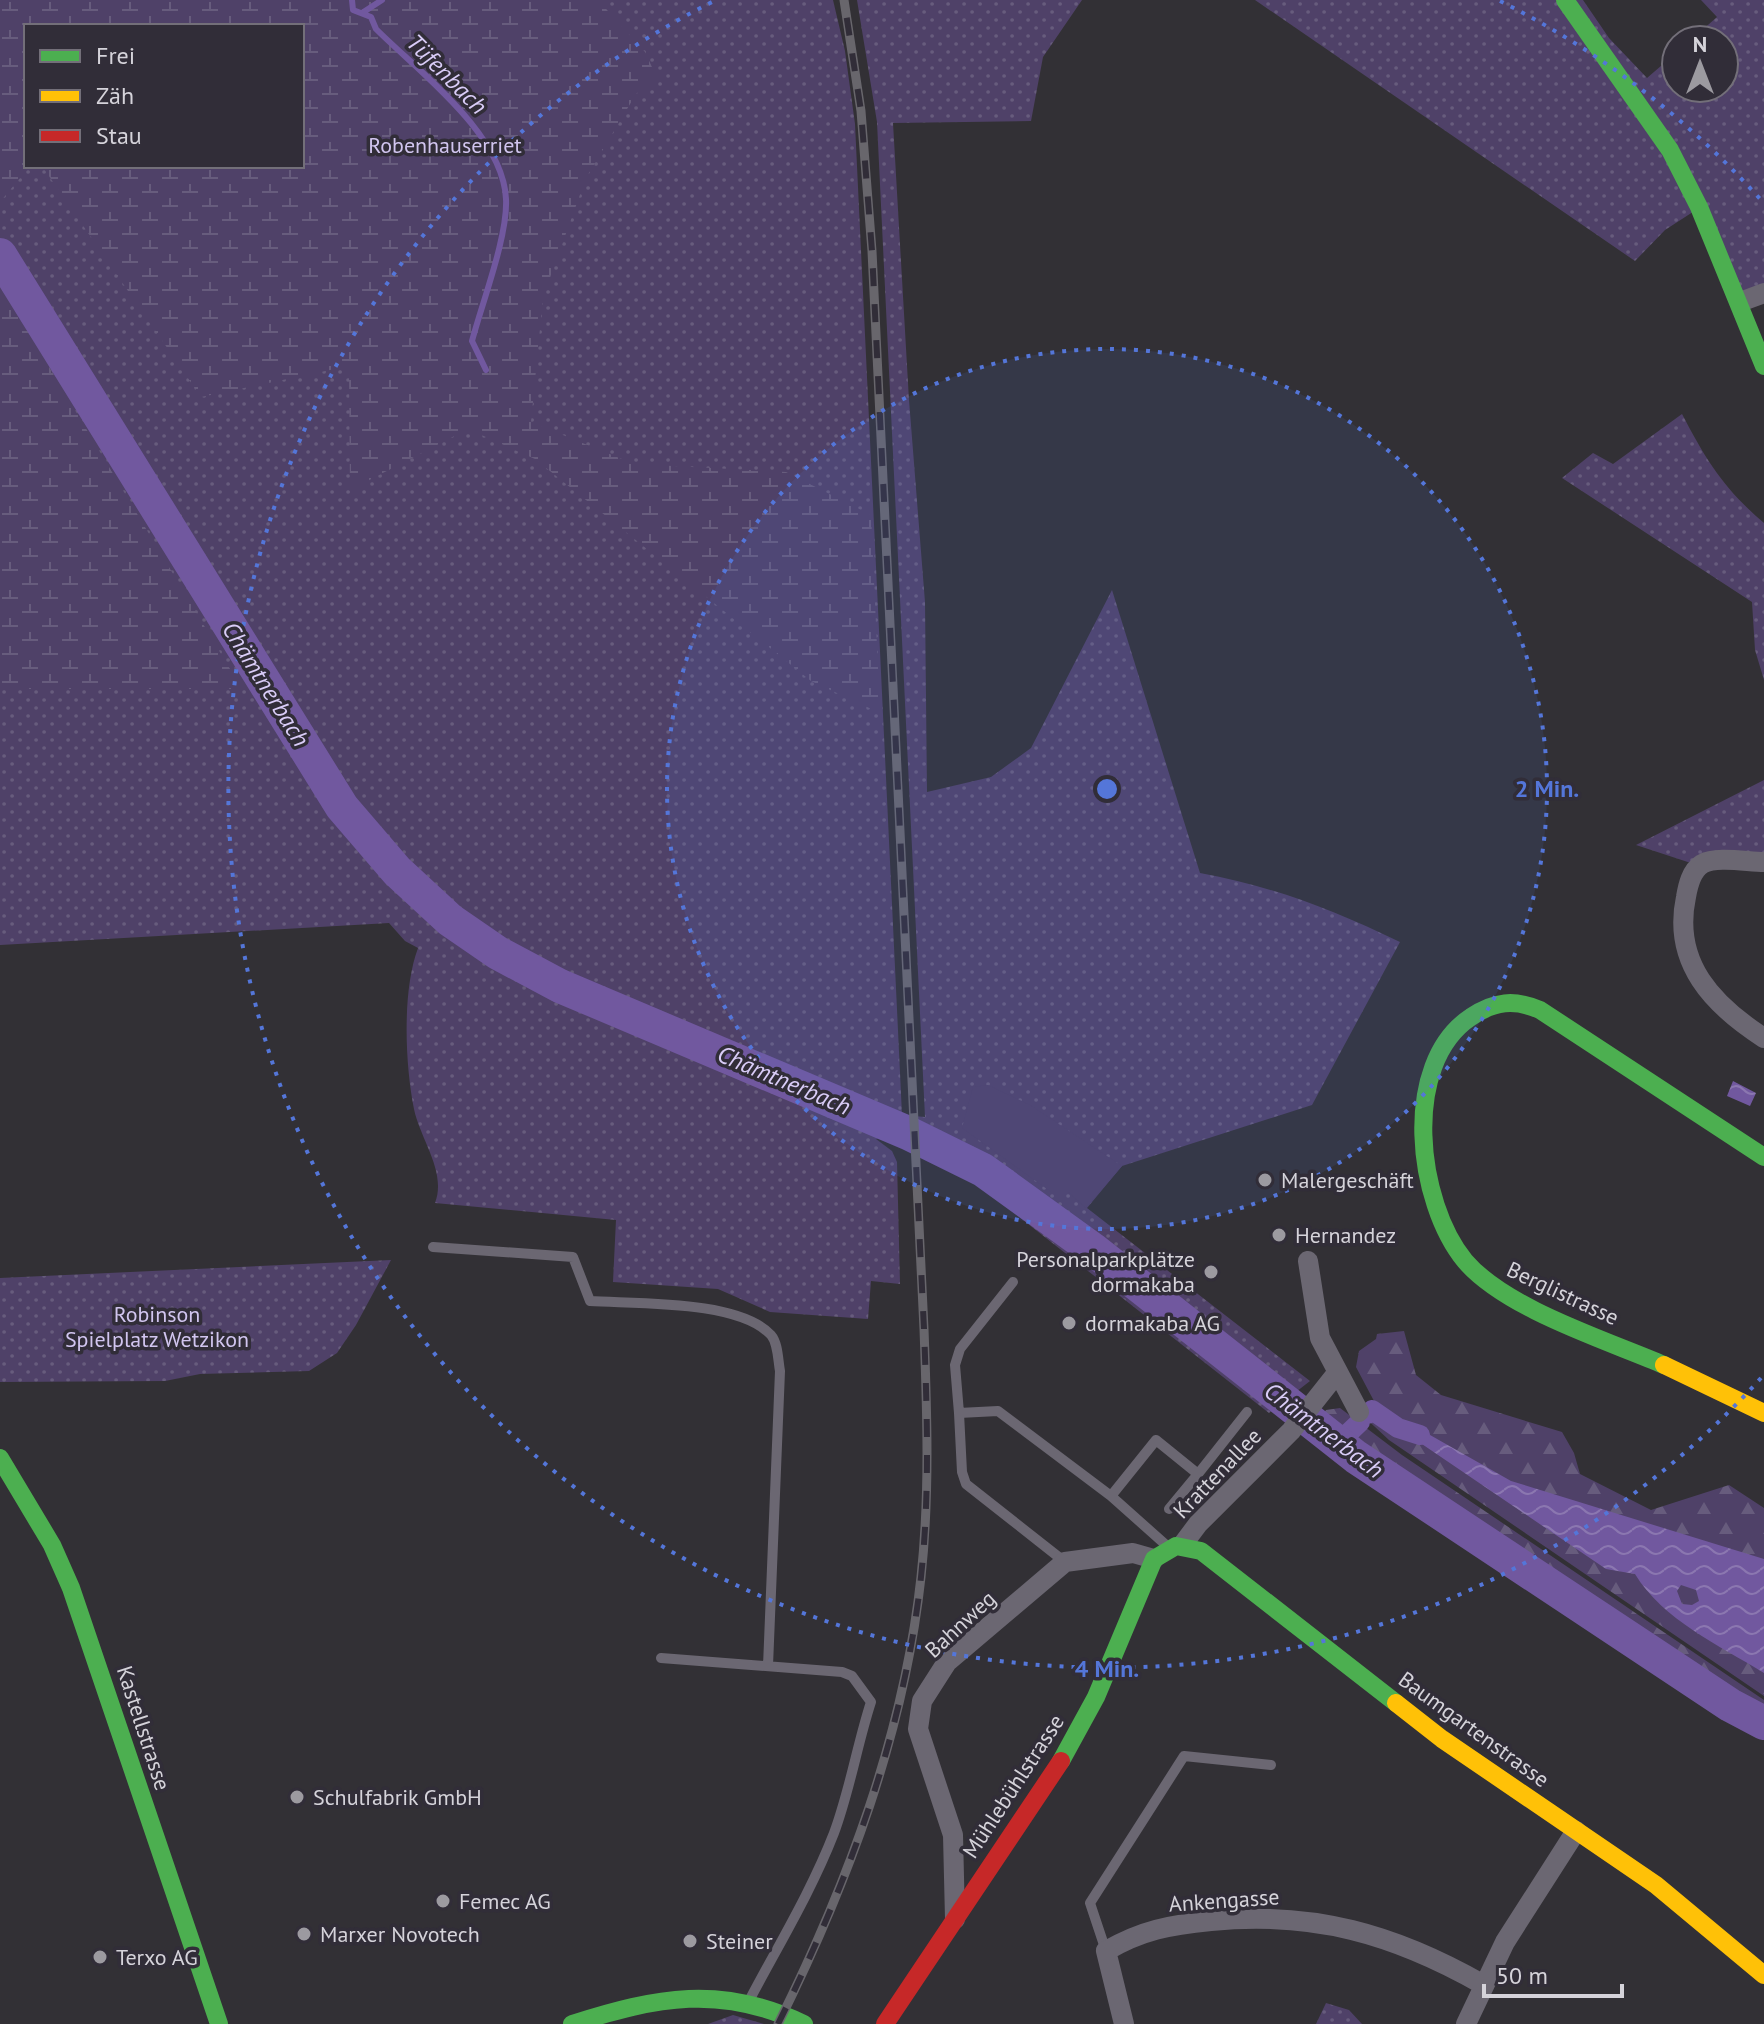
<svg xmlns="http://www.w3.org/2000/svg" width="1764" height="2024" font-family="'PT Sans',sans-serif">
<defs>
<pattern id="grass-dots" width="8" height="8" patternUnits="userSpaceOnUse" patternTransform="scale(2)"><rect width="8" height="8" fill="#4f4168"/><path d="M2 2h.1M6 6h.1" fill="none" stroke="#675c7d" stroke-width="1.8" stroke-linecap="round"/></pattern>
<pattern id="forest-firs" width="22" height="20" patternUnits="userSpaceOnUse" patternTransform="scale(2)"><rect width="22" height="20" fill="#4f4168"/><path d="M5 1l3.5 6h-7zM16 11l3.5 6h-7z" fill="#675c7d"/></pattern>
<pattern id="wetland-marsh" width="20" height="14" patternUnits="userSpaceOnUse" patternTransform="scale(2)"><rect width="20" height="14" fill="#4f4168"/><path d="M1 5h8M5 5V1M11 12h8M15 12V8" fill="none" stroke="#675c7d"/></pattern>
<pattern id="water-waves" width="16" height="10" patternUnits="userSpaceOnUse" patternTransform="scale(2)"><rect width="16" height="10" fill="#71589f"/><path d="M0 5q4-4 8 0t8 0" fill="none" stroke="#8b77b0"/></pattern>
</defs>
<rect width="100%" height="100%" fill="#323035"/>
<!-- grass -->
<path fill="url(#grass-dots)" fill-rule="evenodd" d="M0,0h833l12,51 10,73 47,991 23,2 -48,-995 -20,-122h225l-39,57 -12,64 -138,2 16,277 16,202 2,190 64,-15 40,-29 81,-158 88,283c75,14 131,36 200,69l-88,163 -190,61 -35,42 223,173 -41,32 -339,-266c-18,-8 -35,-15 -54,-8l16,12 5,11 3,122 -29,-3 -3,38 -98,-7 -52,-23 -105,-7 3,-62 -181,-17c12,-31 -15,-64 -21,-94 -9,-45 -12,-118 4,-161l-13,-7 -16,-18 -389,22zM26,26h276v140h-276z
M1255,0h328l26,38 38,40 29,-25v35h48v-48h-33l26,-23 -16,-17h63v293l-24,9 -41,-94 -34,22 -30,31z
M1682,414c24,46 42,75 82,109v157l-9,-30 -3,-48 -190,-124 31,-25 20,11z
M1764,780v82l-64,4 -64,-21z
M391,1260l-35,65 -19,28 -28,18 -109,3 -35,7 -165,1v-104z
M1326,2003l23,7 13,14h-46z
M733,2015l31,9h-56z"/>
<!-- forest -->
<path fill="url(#forest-firs)" d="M1404,1331l12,44 25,20 121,37 12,21 6,21 71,36 78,-25 35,23v188l-375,-256 -30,-28 15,-11 -18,-34 3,-16 17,-12 1,-5z
M1340,1408l62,47 362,245v23l-34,-18 -374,-248 -40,-32 10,-15z"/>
<!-- wetland -->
<path fill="url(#wetland-marsh)" d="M0,0h598l47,52 12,26 -21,16 -50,84 -43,119 -12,125 103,42 152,8 85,43 9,198 -69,-32 -276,-222 -67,-30 -118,61 -1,-124 -148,31 -159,-231h260v-140h-276v140h4l-30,36z
M0,285l242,404h-242z"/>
<!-- garden -->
<path fill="#4f4168" d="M988,1085l42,20 92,61 -36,42 -18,-16h-17l-89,-64 11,-41z"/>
<!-- water -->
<path fill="url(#water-waves)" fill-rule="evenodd" d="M1733,1081l23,12 -6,13 -23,-10z
M1423,1431l88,50 253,78v114c-45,-28 -101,-53 -129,-99l-29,-5 -190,-129zM1681,1585l15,5 3,11 -7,4 -10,-1 -5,-13z"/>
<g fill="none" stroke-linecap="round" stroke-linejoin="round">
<!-- stream -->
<path stroke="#71589f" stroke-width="6" d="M352,0l1,10 18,7 5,12c43,43 127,105 130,170 2,37 -24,104 -34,142l14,29
M362,13l20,-13"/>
<!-- canal -->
<path stroke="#71589f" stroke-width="20" d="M1368,1414l4,-4 26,18 22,7
M1338,1443l22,-21"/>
<!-- river -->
<path stroke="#71589f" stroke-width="34" d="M0,255l342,552 55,64 53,49 48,33 62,33 348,147 75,37 112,81 261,206 374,248 34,18"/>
<!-- lane -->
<path stroke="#6b6772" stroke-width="10" d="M433,1247l140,10 17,44c47,3 149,-1 181,34 7,8 7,25 9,36l-12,295
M1013,1282l-53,67 -5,16 4,48 39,-2 113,85 55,49
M959,1413l3,59 4,12 99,78
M1111,1496l45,-56 42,34 49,-62
M1169,1509l29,-35
M661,1658l181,14 10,4 19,26c-14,43 -21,88 -37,131 -23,59 -55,111 -84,166
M1106,1951l-16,-48 94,-147 87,9"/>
<!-- street -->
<path stroke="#6b6772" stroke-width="20" d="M1740,302l24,-9
M1764,862c-17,0 -47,-6 -62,2 -11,7 -14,21 -16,33 -14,66 27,108 78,141
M1308,1261l12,77 39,74
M1183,1544l15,-20 93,-93 46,-58
M955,1919l-2,-84 -35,-106 4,-28 25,-39 118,-100 68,-9 21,6
M1124,2024l-18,-73c36,-21 64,-26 105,-30 102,-10 183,13 271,63
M1466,2024l39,-82 71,-111"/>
<!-- fast -->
<path stroke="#4caf50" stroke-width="18" d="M1565,0l105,150 29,57 65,159
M1664,1365c-58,-25 -158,-56 -199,-104 -48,-58 -65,-197 6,-244 23,-16 44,-18 69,-7l224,147
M0,1458l52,87 19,43 148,436
M1061,1761l35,-64 58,-138 22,-13 25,5 195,152
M572,2024c85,-27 149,-40 232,0"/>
<!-- slow -->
<path stroke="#ffc107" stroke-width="18" d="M1664,1365l100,48
M1396,1703l46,36 214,146 108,90"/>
<!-- jam -->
<path stroke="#c62828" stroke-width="18" d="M885,2024l176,-263"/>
<defs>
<path id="rail" d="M778,2024c70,-141 126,-290 143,-447 9,-83 6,-166 3,-248l-52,-1078 -11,-140 -17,-111"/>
</defs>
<!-- rail casing -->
<use href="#rail" stroke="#68666c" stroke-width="9"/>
<!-- rail -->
<use href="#rail" stroke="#312d38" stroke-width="6" stroke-dasharray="18" stroke-linecap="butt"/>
</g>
<!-- distance rings -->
<circle cx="1107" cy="789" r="440" fill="#5476d9" fill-opacity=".12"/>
<g fill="none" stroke="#5476d9" stroke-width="4" stroke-dasharray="4 8">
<circle cx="1107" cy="789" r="440"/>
<path d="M1761 1378A880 880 0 1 1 714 1M1500 1A880 880 0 0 1 1761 200"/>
</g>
<!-- markers -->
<g fill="#9c9aa0" stroke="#312d38" stroke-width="3">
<circle cx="1265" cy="1180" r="8"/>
<circle cx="1279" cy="1235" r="8"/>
<circle cx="1211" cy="1272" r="8"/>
<circle cx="1069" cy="1323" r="8"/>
<circle cx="297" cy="1797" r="8"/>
<circle cx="443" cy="1901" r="8"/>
<circle cx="304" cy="1934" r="8"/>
<circle cx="690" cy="1941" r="8"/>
<circle cx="100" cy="1957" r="8"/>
</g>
<g text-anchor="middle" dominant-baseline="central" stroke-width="7" stroke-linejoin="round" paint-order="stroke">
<!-- park labels -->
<g font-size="22" fill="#d1c5ef" stroke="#312d38">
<text x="445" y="145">Robenhauserriet</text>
<text x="157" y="1314">Robinson<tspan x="157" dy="25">Spielplatz Wetzikon</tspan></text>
</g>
<!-- poi labels -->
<g font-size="22" fill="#d5d3da" stroke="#312d38" text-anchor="start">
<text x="1281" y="1180">Malergeschäft</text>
<text x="1295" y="1235">Hernandez</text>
<text x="1195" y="1259" text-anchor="end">Personalparkplätze<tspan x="1195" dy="25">dormakaba</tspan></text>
<text x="1085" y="1323">dormakaba AG</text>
<text x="313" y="1797">Schulfabrik GmbH</text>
<text x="459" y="1901">Femec AG</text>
<text x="320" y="1934">Marxer Novotech</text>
<text x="706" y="1941">Steiner</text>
<text x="116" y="1957">Terxo AG</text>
</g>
<!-- street labels -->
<g font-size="22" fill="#d5d3da" stroke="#312d38">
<text transform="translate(1563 1293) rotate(25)">Berglistrasse</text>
<text transform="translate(1217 1473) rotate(-46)">Krattenallee</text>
<text transform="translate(960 1624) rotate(-43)">Bahnweg</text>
<text transform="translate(144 1728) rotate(72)">Kastellstrasse</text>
<text transform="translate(1474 1729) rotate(36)">Baumgartenstrasse</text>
<text transform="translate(1013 1786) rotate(-57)">Mühlebühlstrasse</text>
<text transform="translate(1224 1900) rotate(-4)">Ankengasse</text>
</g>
<!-- water labels -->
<g font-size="24" font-style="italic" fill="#d9ccf7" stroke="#312d38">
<text transform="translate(447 74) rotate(45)">Tüfenbach</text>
<text transform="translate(266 684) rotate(58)">Chämtnerbach</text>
<text transform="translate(784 1080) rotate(23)">Chämtnerbach</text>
<text transform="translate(1324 1430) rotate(37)">Chämtnerbach</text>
</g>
</g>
<circle cx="1107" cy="789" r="12" fill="#5476d9" stroke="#312d38" stroke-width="4"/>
<g font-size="24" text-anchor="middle" font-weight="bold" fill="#5476d9" stroke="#312d38" stroke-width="7" stroke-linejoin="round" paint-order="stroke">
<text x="1547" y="797">2 Min.</text>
<text x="1107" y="1677">4 Min.</text>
</g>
<!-- legend -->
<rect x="24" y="24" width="280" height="144" fill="#312d38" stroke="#736f79" stroke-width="2"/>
<rect x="40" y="50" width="40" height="12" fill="#4caf50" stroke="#736f79" stroke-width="2"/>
<text x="96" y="64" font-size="24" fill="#d5d3da">Frei</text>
<rect x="40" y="90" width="40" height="12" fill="#ffc107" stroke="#736f79" stroke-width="2"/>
<text x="96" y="104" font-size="24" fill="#d5d3da">Zäh</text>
<rect x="40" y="130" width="40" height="12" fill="#c62828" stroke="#736f79" stroke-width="2"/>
<text x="96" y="144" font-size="24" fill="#d5d3da">Stau</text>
<!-- north arrow -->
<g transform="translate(1700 64)"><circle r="38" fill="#312d38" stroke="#736f79" stroke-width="2"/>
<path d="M0-6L14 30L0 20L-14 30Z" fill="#9c9aa0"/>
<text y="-12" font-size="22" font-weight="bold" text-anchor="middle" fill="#d5d3da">N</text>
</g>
<!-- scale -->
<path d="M1484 1984v12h138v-12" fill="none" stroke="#d5d3da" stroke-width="4"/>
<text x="1496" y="1984" font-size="24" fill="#d5d3da" stroke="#312d38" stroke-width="6" paint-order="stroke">50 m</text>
</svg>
